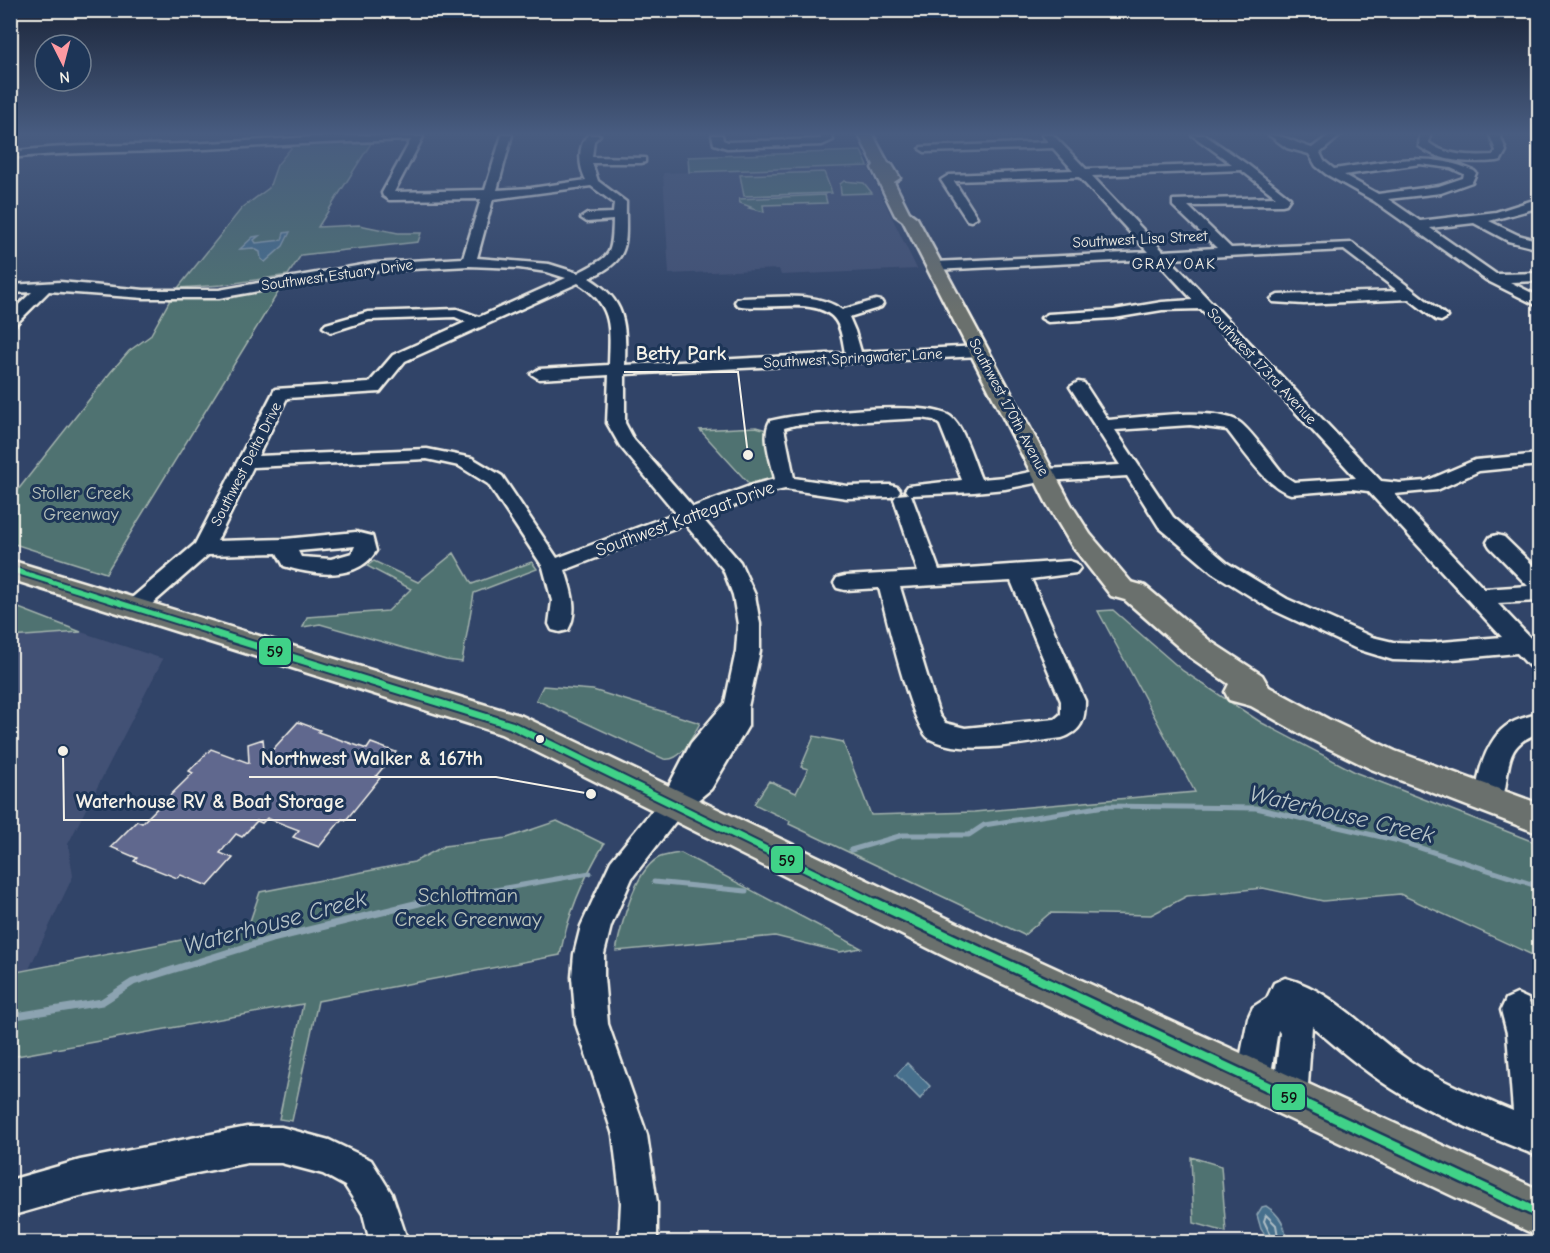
<svg xmlns="http://www.w3.org/2000/svg" width="1550" height="1253" font-family="'Comic Neue',sans-serif">
<rect width="100%" height="100%" fill="#314468"/>
<filter id="ink" filterUnits="userSpaceOnUse"><feTurbulence type="fractalNoise" baseFrequency=".0167" numOctaves="2"/><feDisplacementMap in="SourceGraphic" scale="12" xChannelSelector="R" yChannelSelector="G"/><feConvolveMatrix kernelMatrix="1 2 1 2 8 2 1 2 1" color-interpolation-filters="sRGB"/></filter>
<g filter="url(#ink)">
<!-- built -->
<path fill="#435175" d="M867,166l50,103 -136,6 -2,-6 -110,5 -6,-101z
M81,632l82,27 -95,185 5,32 -44,93 -18,4v-336z"/>
<!-- green -->
<path fill="#507271" stroke="#a2b2ac" stroke-width="1.5" d="M373,140l-55,87 41,-2 39,8h23l-3,9 -117,13 -13,20 -66,10 -44,3 64,-80 27,-20 8,-23 18,-22z
M861,151l7,15 -179,6 -1,-15z
M824,172l8,21 -88,3 -4,-21z
M844,181l20,2 8,10 -31,1 -1,-10z
M825,195l2,8 -64,2 1,7 -15,-4 2,-1 -11,-4 -1,-4z
M282,286l-176,287 -95,-30 -1,-43 100,-127 19,-22 21,-15 20,-36 50,-4z
M756,427l11,3 9,48 -25,8 -51,-56z
M454,553l18,31 60,-22 5,7 -63,24 -12,69 -16,-2 -126,-36 -17,3 4,-10 81,-6 23,-22 -44,-23 7,-5 44,21z
M10,605h1l70,27 -70,5z
M1113,610l70,61 79,52 95,50 182,71v114l-139,-64 -77,7 -60,-13 -76,8 -36,19 -101,-2 -26,22 -235,-111 1,-3 -36,-17 15,-23 27,12 12,-24 -7,-2 13,-31 29,6 28,73 103,-3 221,-20 -97,-181z
M543,686l50,4 107,33c-8,14 -18,39 -36,36l-128,-59z
M557,821l47,23c-22,36 -36,70 -44,111l-242,46 -26,120 -13,-2 24,-115 -292,53v-84l237,-46 12,-35 154,-30 30,-16 63,-8z
M681,853l180,95 -21,4 -65,-16 -159,15c5,-25 18,-79 42,-93 7,-3 15,-4 23,-5z
M1191,1157l30,9 5,66 -32,-9z"/>
<!-- water -->
<path fill="#466f8d" stroke="#8ca3b1" stroke-width="1.5" d="M290,232l-7,14 -18,16 -4,-3 -1,-7 -7,-4 -13,1 13,-12 6,-1 -5,4 2,3 26,-3 2,-7z
M907,1063l23,23 -10,13 -24,-24z
M1266,1206c13,8 22,22 19,36h-15l-9,-13 -4,-14 5,-8z"/>
<g fill="none" stroke-linecap="round" stroke-linejoin="round">
<!-- shore -->
<path stroke="#aebdc4" stroke-width="2" d="M1274,1242l-10,-21 2,-6 10,10 3,17"/>
<!-- stream-far1 -->
<path stroke="#8ca3b1" stroke-width="5" d="M851,850l52,-15h66l15,-10 121,-19 151,2 143,33 141,46
M654,882l92,9
M411,905l179,-32"/>
<!-- stream -->
<path stroke="#8ca3b1" stroke-width="7" d="M10,1017l92,-15 31,-20 139,-43 147,-36"/>
</g>
<!-- building -->
<path fill="#60678e" stroke="#f4f1e8" stroke-width="1.5" d="M298,722l22,8 -2,2 49,17 4,-6 25,9 -20,24 4,2 -34,42 -4,-1 -23,28 -26,-10 6,-7 -32,-12 -5,5 -5,-2 -15,16 -6,-3 -16,19 13,5 -25,28 -27,-11 -4,3 -43,-17 3,-3 -26,-11 26,-26 5,2 51,-50 -4,-2 22,-22 38,14 -1,-19 15,-5 2,19z"/>
<g fill="none" stroke-linecap="round" stroke-linejoin="round">
<defs>
<path id="minor" d="M361,135l62,2 -29,55 91,-2 17,-55h10l-15,55 34,-2 55,-8c-7,-13 -9,-34 2,-45h12l-6,6 -2,16 53,1v4l-4,1h-49l6,18 28,21c-1,42 7,57 -37,76 38,23 37,47 36,87l220,-12c-2,-10 -3,-23 -9,-32 -17,-26 -73,-9 -99,-16l-2,-3 2,-3 5,-1c30,0 74,-8 100,12l34,-10 5,1 2,3 -2,3 -32,10 6,14 6,21 119,-6 8,5 -8,5 -355,18v49l9,17 59,67 62,-23 20,-5c-3,-16 -14,-43 -5,-58 29,-8 160,-22 181,-4 13,10 23,46 30,62l24,-2 40,-8 75,-4 -50,-78 8,-5 6,1 24,37c30,-2 107,-14 131,2 11,7 36,42 46,54l9,6 62,-4 -155,-169 -39,1 -48,8 -66,4 -7,-4 7,-4 66,-4 48,-8 31,-2 -38,-41 -221,11 -7,-4 7,-4 214,-10 -69,-75 -125,4 23,36 -6,4 -4,-1 -26,-40 8,-5 124,-5 -20,-22 -128,4 -5,-3 1,-2 127,-5 -6,-7h11l33,34 146,-5 -40,-29h13l43,30 42,33 -4,6 -4,1 -94,1 43,42 121,-5 96,74 -7,4 -5,-1 -27,-21 -105,5 -31,-2 -2,-3 7,-4 120,-4 -54,-41 -174,9 211,222 19,2 26,-2 49,-21 65,-6v11l-61,6 -42,19 -43,4 90,95 44,-3 -38,-39 -3,-5 3,-5 7,-2 7,2 36,35v29l-43,2 43,45v24l-8,-3 -15,-16 -87,8 -37,-1 -36,-11 -86,-40 -58,-36 -54,-46 -32,-51 -82,5 -40,8 -31,3 -63,3 28,75 130,-9 7,2 4,5 -4,5 -45,6 54,122c0,19 -3,30 -23,37 -38,4 -96,19 -132,1 -18,-9 -44,-126 -51,-151l-34,2 -8,-2 -3,-5 3,-5 8,-2 73,-4 -24,-73 3,-4 11,-1 -3,-4 3,-4 54,-6 -22,-55 -6,-5 -12,-2 -127,7 -11,3 10,50 53,8 43,-1 7,2 3,4 -3,4 -7,2 -43,1 -62,-9 -18,4 -65,25 38,44 15,33 5,29v27l-12,56v19l-37,63 -29,24 -50,65 -21,48 -7,28v23l4,47 39,111 10,68v39h-38l2,-39 -8,-68 -37,-111 -4,-47 2,-23 7,-28 30,-65 52,-64 28,-54 34,-40 11,-52 2,-27 -5,-29 -10,-26 -38,-45 -120,46c6,20 14,41 3,60l-8,2 -8,-2 -3,-6 3,-23 -9,-34 -55,-83 -29,-18 -32,-7 -174,8 -36,74 68,-2 71,-7 16,4 4,15c-19,31 -63,24 -92,15l-7,-13 -69,2 -65,57 -8,3 -8,-3 -3,-5 3,-5 68,-58 80,-155 94,-6 24,-28 73,-33 -11,-5 -86,3 -38,12 -8,-5 3,-3 42,-12 89,-3 22,8 87,-39 -19,-6 -28,-4 -50,-2 -95,5 -155,27h-75l-95,-7 -34,34 -5,1v-13l22,-21 -22,1v-8l50,-3 84,8h75l155,-27 89,-5 18,-59 -92,1 -6,-4 -1,-3 29,-53c-76,2 -152,6 -228,10 -58,3 -115,1 -173,8v-6c57,-8 114,-6 171,-8 60,-2 120,-7 180,-9zM1241,170l35,27 -103,3v6l44,42 -54,3 -71,-75zM591,186l23,17 -1,10 -26,1 -6,4 6,4 26,-2c-1,39 -3,35 -35,53l-29,-9 -72,-6 16,-59zM578,283c36,23 32,44 31,82l-70,4 -8,5 8,5 70,-4 -2,48 13,23 56,67 -119,45 -55,-82 -30,-18 -45,-9 -169,7 29,-58 93,-6 25,-31zM1190,425l37,5c16,20 39,57 64,64l61,-5 16,2 134,146 -72,6 -37,-1 -21,-5 -85,-38 -60,-36 -54,-46 -58,-87zM355,546l-3,7 -21,6 -30,-2 -3,-6zM1011,581l50,120v13l-6,5 -90,9 -20,-5 -6,-8 -39,-128z
M712,135h10l1,5 5,2 93,-3v-4h10l2,5 -11,5 -95,3 -13,-4z
M1269,135c16,0 28,9 43,13l17,-13h12l-21,18 4,8 10,8c48,-7 94,-19 140,2l2,2 -4,9 -31,11 -53,6 32,22 76,-9 44,-14v9l-51,14 29,14 22,6v8l-32,-8 -34,-18 -44,5 66,46 44,-1v8l-30,1 30,15v10l-54,-27 -112,-79 -48,-27 -10,-8 -7,-12 -22,-6zM1420,164l31,4 13,6 -1,4 -24,8 -61,8 -34,-19z
M1420,135h10l-1,8c17,13 43,13 64,12l3,-4 -6,-16h10l6,16 -5,9 -4,1c-25,2 -57,2 -78,-15z
M1540,713v20c-43,12 -26,45 -41,74l-9,3 -9,-3c-11,-21 5,-66 24,-80 10,-8 23,-10 35,-14z
M1285,978c48,12 83,55 123,82 32,22 69,36 105,51l-6,-78 -6,-23 5,-11 11,-5 11,5 12,37v121c-45,-18 -93,-36 -136,-61 -33,-19 -63,-45 -92,-70l-5,73 -5,12 -12,5 -12,-5 -5,-12 7,-66 -2,-3 -8,50 -5,12 -12,5 -12,-5 -5,-12 12,-62 5,-11 14,-9 7,-15z
M247,1127h34l48,13 42,20 21,34 16,48h-38l-7,-28 -18,-28 -22,-12 -42,-11h-34l-167,33 -70,20v-36l70,-20z"/>
<path id="major" d="M859,135h14l15,28 4,2 8,13 -6,4 15,30 8,6 154,286 19,30 41,48 14,4 65,55 52,34 7,12 59,32 67,32 145,53v30l-169,-65 -65,-32 -55,-31 -22,-6 -4,-8 4,-8 -39,-27 -65,-57 -14,-4 -39,-50 -25,-42 -144,-283 -8,-6 -23,-47 2,-3z
M10,560l512,156 454,216 564,258v47l-592,-279 -447,-224 -491,-155z"/>
</defs>
<!-- minor casing -->
<use href="#minor" stroke="#f4f1e8" stroke-width="5"/>
<!-- major casing -->
<use href="#major" stroke="#f4f1e8" stroke-width="5"/>
<!-- minor -->
<use href="#minor" fill="#1d3557" fill-rule="evenodd"/>
<!-- major -->
<use href="#major" fill="#6a706d" fill-rule="evenodd"/>
<defs>
<path id="bus-1-far2" d="M10,569l209,65"/>
<path id="bus-1-far1" d="M214,633l297,92 368,180"/>
<path id="bus-1" d="M876,903l664,311"/>
</defs>
<!-- bus-1-far2 casing -->
<use href="#bus-1-far2" stroke="#1d3557" stroke-width="9"/>
<!-- bus-1-far1 casing -->
<use href="#bus-1-far1" stroke="#1d3557" stroke-width="11"/>
<!-- bus-1 casing -->
<use href="#bus-1" stroke="#1d3557" stroke-width="14"/>
<!-- bus-1-far2 -->
<use href="#bus-1-far2" stroke="#40d288" stroke-width="5"/>
<!-- bus-1-far1 -->
<use href="#bus-1-far1" stroke="#40d288" stroke-width="7"/>
<!-- bus-1 -->
<use href="#bus-1" stroke="#40d288" stroke-width="9"/>
</g>
</g>
<!-- sky -->
<linearGradient id="sky" x2="0" y2="1"><stop stop-color="#1b2539"/><stop offset="0.43" stop-color="#485c80"/><stop offset="1" stop-color="#485c80" stop-opacity="0"/></linearGradient>
<rect width="1550" height="311" fill="url(#sky)"/>
<!-- markers -->
<circle fill="#f4f1e8" stroke="#1d3557" stroke-width="2" cx="540" cy="739" r="5"/>
<g text-anchor="middle" dominant-baseline="central" stroke-width="6" stroke-linejoin="round" paint-order="stroke">
<!-- far-street labels -->
<g font-size="15" fill="#f4f1e8" stroke="#1d3557">
<text transform="translate(1140 239) rotate(-3)">Southwest Lisa Street</text>
<text transform="translate(337 275) rotate(-8)">Southwest Estuary Drive</text>
<text transform="translate(853 358) rotate(-3)">Southwest Springwater Lane</text>
<text transform="translate(1262 366) rotate(47)">Southwest 173rd Avenue</text>
<text transform="translate(1009 407) rotate(62)">Southwest 170th Avenue</text>
<text transform="translate(246 464) rotate(-63)">Southwest Delta Drive</text>
</g>
<!-- far-neighbourhood labels -->
<g font-size="16" letter-spacing="1.5" fill="#f4f1e8" stroke="#1d3557">
<text x="1174" y="264">GRAY OAK</text>
</g>
<!-- park labels -->
<g font-size="18" fill="#bbc5be" stroke="#1d3557">
<text x="81" y="493">Stoller Creek<tspan x="81" dy="21">Greenway</tspan></text>
</g>
<!-- street labels -->
<g font-size="18" fill="#f4f1e8" stroke="#1d3557">
<text transform="translate(685 519) rotate(-20)">Southwest Kattegat Drive</text>
</g>
<!-- near-park labels -->
<g font-size="21" fill="#bbc5be" stroke="#1d3557">
<text x="468" y="895">Schlottman<tspan x="468" dy="24">Creek Greenway</tspan></text>
</g>
<!-- near-water labels -->
<g font-size="24" font-style="italic" fill="#b7c4c8" stroke="#1d3557">
<text transform="translate(1342 814) rotate(13)">Waterhouse Creek</text>
<text transform="translate(275 922) rotate(-15)">Waterhouse Creek</text>
</g>
</g>
<!-- callouts -->
<path fill="none" stroke="#f4f1e8" stroke-width="2" d="M748 455L738 372H624M591 794L496 777H249M63 751L64 820H356"/>
<g fill="#f4f1e8" stroke="#1d3557" stroke-width="2">
<circle cx="748" cy="455" r="6"/>
<circle cx="591" cy="794" r="6"/>
<circle cx="63" cy="751" r="6"/>
</g>
<g font-size="20" text-anchor="middle" font-weight="bold" fill="#f4f1e8" stroke="#1d3557" stroke-width="6" stroke-linejoin="round" paint-order="stroke">
<text x="681" y="360">Betty Park</text>
<text x="372" y="765">Northwest Walker &amp; 167th</text>
<text x="210" y="808">Waterhouse RV &amp; Boat Storage</text>
</g>
<g stroke="#1d3557" stroke-width="2">
<rect x="258" y="637" width="34" height="29" rx="6" fill="#40d288"/>
<rect x="770" y="845" width="34" height="29" rx="6" fill="#40d288"/>
<rect x="1271" y="1083" width="35" height="28" rx="6" fill="#40d288"/>
</g>
<g font-size="16" text-anchor="middle" font-weight="bold" fill="#111">
<text x="275" y="657">59</text>
<text x="787" y="866">59</text>
<text x="1289" y="1103">59</text>
</g>
<!-- margin -->
<rect width="1550" height="1253" fill="none" stroke="#1d3557" stroke-width="36"/>
<rect x="18" y="18" width="1514" height="1217" fill="none" stroke="#f4f1e8" stroke-width="2" filter="url(#ink)"/>
<!-- north arrow -->
<g transform="translate(63 63) rotate(174)"><circle r="28" fill="#1d3557" stroke="#738091" stroke-width="1.5"/>
<path d="M0-4.5L10 22L0 15L-10 22Z" fill="#ff9aa2"/>
<text y="-9" font-size="16" font-weight="bold" text-anchor="middle" fill="#f4f1e8">N</text>
</g>
</svg>
